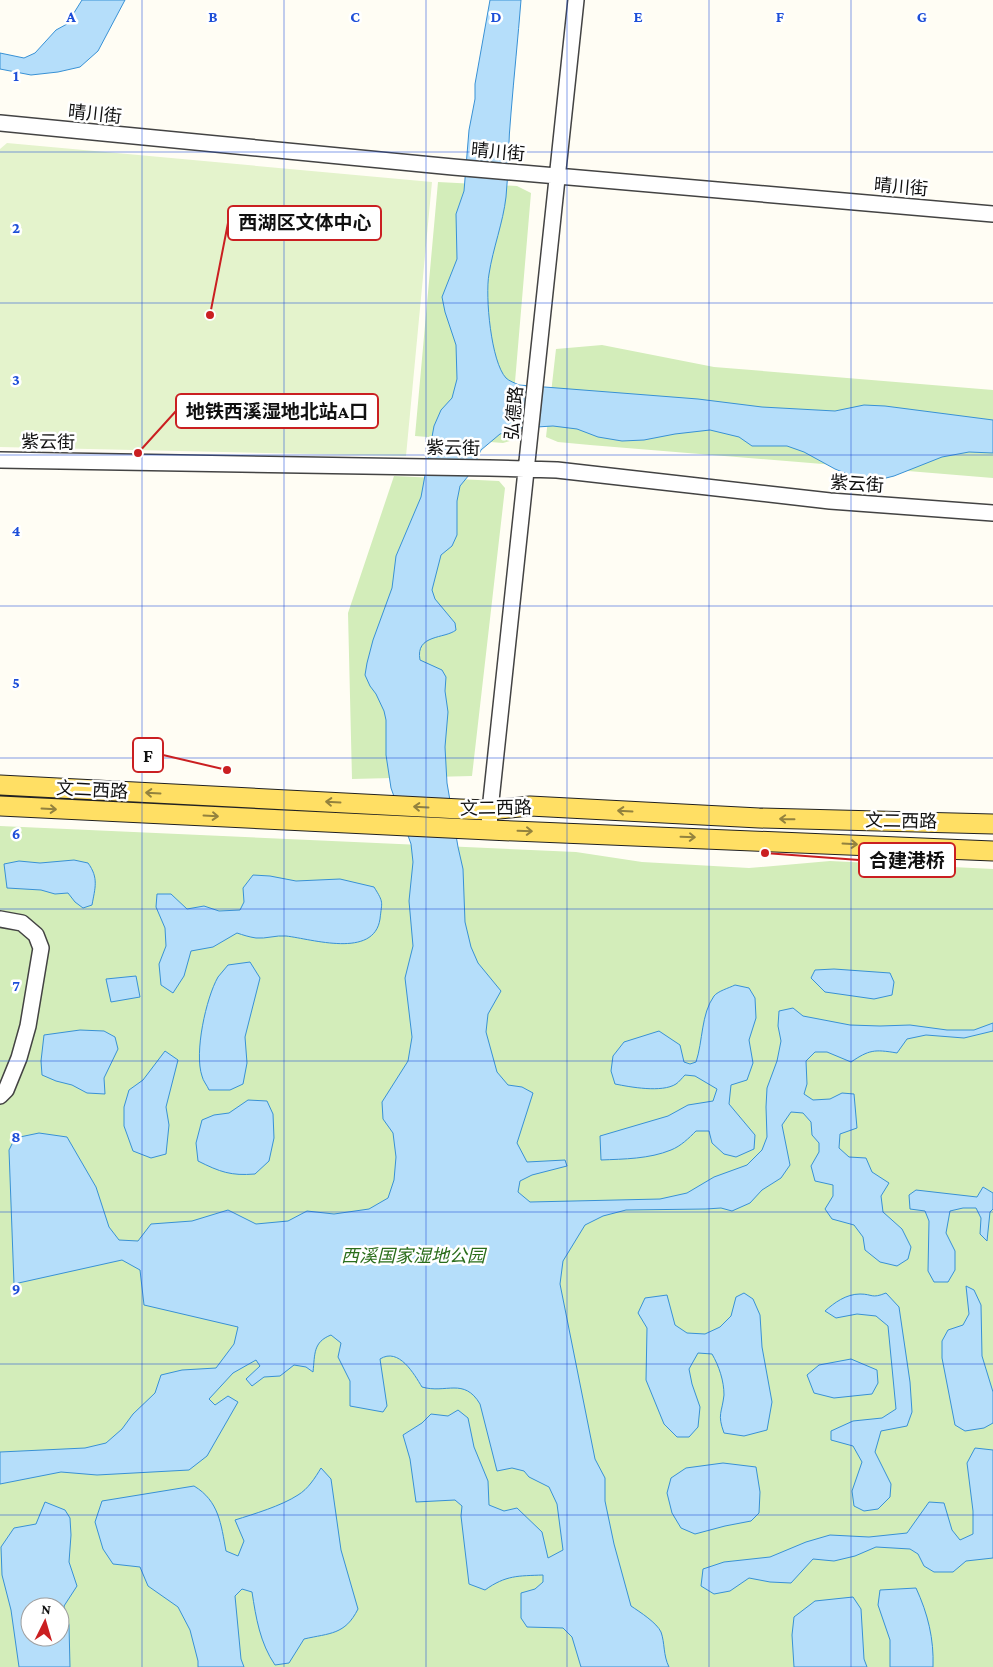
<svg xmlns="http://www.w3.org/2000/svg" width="993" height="1667" font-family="'Crimson Pro','Noto Sans SC',serif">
<rect width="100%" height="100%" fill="#fffdf4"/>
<!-- green -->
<path fill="#d3edba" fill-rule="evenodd" d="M438,182l79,4 14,7 -21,248 -7,2 -88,-7z
M602,345l112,22 279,23v88l-403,-33 -32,-3 -12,-5 10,-88z
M394,476l105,5 6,7 -33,288 -120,3 -4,-166z
M0,826l576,26 66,10 107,6 81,-7 163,8v798h-993zM30,1607h30v30h-30z"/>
<!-- pitch -->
<path fill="#e4f3cc" d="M7,143l425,39 -26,274 -406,-9v-298z"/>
<!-- water -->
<path fill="#b5defa" stroke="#3891d5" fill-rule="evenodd" d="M82,0h43l-27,51 -18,16 -22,5 -27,3 -31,-6v-16l24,5 11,-5 21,-23 11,-6z
M490,0h31c-3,38 -7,76 -10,113 -3,28 -2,56 -5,84 -3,26 -13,51 -17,77 -4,22 2,88 17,104 3,3 9,5 13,7l179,14 64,8 73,4 29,-6 21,1 108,14v33l-24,-1 -27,5 -48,19 -20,5 -22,-5 -17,-7 -31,-17 -17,-6h-35l-13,-9 -29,-7 -35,4 -31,6 -22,1 -24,-4 -21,-8 -24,-3 -33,2 -20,6 -19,16 -12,25 -9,11 -3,15v34l-5,11 -11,9 -9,35 3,9 20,24 1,7c-11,9 -41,4 -36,30l22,10 4,7 -1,14 3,21 -3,35 2,36 11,64 5,22 2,53 6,25 7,16 23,28 -13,23 -2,18 11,40 11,13 14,2 11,6 -16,50 10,19 38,-2 2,6 -35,9 -12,6 -2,11 12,10 130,-3 27,-6 27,-16 33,-12 15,-15 5,-13 -1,-30 1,-19 10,-27 4,-20 -3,-15 1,-15 14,-3 10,8 47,9 30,1 30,-1 37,5h27l19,-7v8l-29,7 -38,-3 -19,4 -10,14c-23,-4 -28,-3 -46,9l-24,-10h-12l-9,9 1,23 -3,10 9,6 17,-1 12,-6 12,1 3,34 -17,6 -1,14 10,9 17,1 6,14 17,11 -8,13 2,16 19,17 9,18 -3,12 -11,7 -17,-4 -15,-12 -2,-13 -9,-12 -22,-6 -7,-10 8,-13v-11l-18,-4 -4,-15 8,-14v-9l-7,-8 -1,-13 -8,-9 -12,-1 -9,13 8,40 -9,13 -19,12 -12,13 -18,8 -11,-3 -15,1 -80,1 -23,6 -18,9 -22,36 -3,23 35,175 10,19v23l9,43 17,62c9,6 26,17 30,26 4,11 2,23 8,35h-88l-9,-30 -9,-9 -36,-1 -6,-9v-25l14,-4 8,-7v-7c-25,1 -37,0 -58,15l-16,-6 -8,-68 1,-10 -7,-6 -39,2 -6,-43 -7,-24 19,-12 9,-9 17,2 10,-6 10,8 6,29 14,34 1,24 15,6 13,-3 25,24 6,26 15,-8 -6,-46 -8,-17 -20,-10 -5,-6 -12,-3 -15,3 -17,-67c-16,-27 -34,-10 -58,-17 -8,-13 -23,-40 -42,-28l7,47 -4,6 -33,-6v-25l-12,-24 3,-14 -10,-8c-18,7 -16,19 -18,37l-7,-5 -12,-2 -14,11 -16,1 -12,9 -6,-7 14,-13 -4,-6 -23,13 -24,26 6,6 13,-9 10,6 -31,54 -18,14 -92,5 -36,-3 -61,12v-32l85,-4 21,-5 16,-14 11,-15 22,-21 6,-18 21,-5 34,-2 18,-24 4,-17 -94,-22 -4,-35 -18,-10 -108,24 -5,-134 6,-12 24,-5 28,4 29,50 13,40 10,13 19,1 13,-17 41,-3 36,-11 28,14 32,-3 19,-10 27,3 35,-5 19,-11 6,-18 2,-23 -3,-24 -10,-14 -1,-17 26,-41 4,-24 -7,-59 8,-32 -4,-45 4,-39 -2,-18 -20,-56 -5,-33v-35l-2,-9 -8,-17 -6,-8 -5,-11 2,-12 6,-23 19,-52 4,-32 25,-59 13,-71 7,-16 11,-12 5,-19 -1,-34 -11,-33 -3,-15 15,-38 -1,-45 8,-23 5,-61 6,-31v-15z
M74,860l14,3c11,15 7,25 4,42l-9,3 -8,-6 -7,-9 -13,1 -14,-4 -34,-2 -3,-24 15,-3 21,2z
M253,875l17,1 26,5 44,-2 34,8c10,16 8,14 6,32 -6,40 -68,20 -94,17 -10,-1 -20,3 -30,2 -7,-1 -13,-3 -19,-5l-24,14 -22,4 -7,25 -11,17 -12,-8 -2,-21 7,-18 -1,-18 -9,-21 1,-13h14l16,15 17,-3 15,5 21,-1 4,-8 -1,-14z
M250,962l10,16 -15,59 2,26 -4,21 -13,6h-21c-2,-5 -6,-9 -7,-14 -8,-23 4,-78 16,-99 3,-4 7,-8 10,-12z
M834,969l56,4 4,9 -2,13 -18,4 -49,-7 -14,-14 4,-8z
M136,976l4,21 -29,5 -5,-23z
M735,985l14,3 6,10 1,20 -7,22 4,23 -6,17 -16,5 -2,19 26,31 -1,14 -18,8 -12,-3 -12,-11 -3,-12h-13c-7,7 -15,15 -25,19 -22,9 -47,9 -70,10l-1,-24 68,-20 20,-11 25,-4 4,-12 -22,-13 -10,-1c-3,3 -6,7 -9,9 -14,9 -46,3 -61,0l-4,-13 2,-15 11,-14 35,-11 21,14 4,17 6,2 6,-2c7,-21 5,-48 18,-66 4,-5 15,-8 21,-11z
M80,1030l24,1 11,6 3,12 -14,29 1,16 -18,-1 -15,-8 -16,-4 -14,-6 -1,-14 3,-26z
M165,1051l13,9 -12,47 3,18 -3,29 -15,4 -18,-7 -9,-25v-19l5,-17 14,-10z
M248,1100l19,1 6,13 1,24 -5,23 -14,13c-24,2 -35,-2 -57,-13l-2,-18 6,-23 12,-5 15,-2z
M983,1187l10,6v16l-3,3 -3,29 -7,-7 1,-16 -5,-10h-13l-13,3 -4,22 9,18v19l-7,12h-14l-6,-11 1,-50 -4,-10 -15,-2 -1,-14 7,-5 61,7z
M966,1286l8,4 7,15 1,51 11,36v31l-9,5 -19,3 -10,-6 -13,-67v-17l6,-11 15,-5 6,-11z
M744,1293l9,6 7,16 2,32 10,55 -5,28 -23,6 -20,-3c-7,-19 -2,-20 0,-38 0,-14 -5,-29 -12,-41l-14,-1 -9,16 3,15 8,23 -2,20 -9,10h-12l-13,-13 -18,-44 1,-52 -9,-15 7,-15 22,-3 8,30 12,8 18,1 15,-7 11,-11 5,-19z
M886,1293l13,14 11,75 2,30 -5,14 -26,5 -6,21 16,32 -1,13 -12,12 -14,2 -10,-5 -2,-15 10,-29 -9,-16 -22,-6v-9l22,-10 29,-3 14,-9 -8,-83 -12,-10 -19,-2 -21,4 -11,-7c9,-8 21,-17 35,-17 13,0 11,5 26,-1z
M851,1359l26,11 1,13 -6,11 -38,4 -20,-5 -7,-18 12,-10z
M975,1448l18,2v108l-27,3 -13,11h-19l-10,-6 -6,-12 -8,-5 -34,-2 -21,9 -21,5 -21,-2 -22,24 -21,-1 -21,-4 -19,13 -16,3 -13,-8 2,-17 21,-7 46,-5 36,-15 24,-7 39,2 38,-4 22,-31 15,1 8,27 8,10 13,-6v-23l-6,-48z
M723,1463l33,4 4,25 -1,21 -8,8 -26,5 -30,8 -14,-6 -9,-15 -5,-20 4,-15 15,-10z
M321,1468l10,11 10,71 17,59c-13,26 -28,24 -54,30l-15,24 -14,2c-15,-22 -19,-47 -23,-73l-10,-3 -7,7 6,63 3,8h-46v-6l-8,-31 -12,-23 -30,-21 -8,-19 -27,-3 -10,-15 -8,-27 7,-21 92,-15c25,15 27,38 32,65l12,5 6,-15 -9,-21c19,-6 46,-14 63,-25 10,-6 17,-17 23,-27z
M45,1502l20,8 5,8 1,17 -2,27 8,24 -13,20 5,19 1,42h-51l-8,-57 -9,-35 -1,-28 13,-19 22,-4zM30,1607h30v30h-30z
M916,1588c12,26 18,51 17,79h-43v-27l-12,-35 2,-15z
M853,1597l8,12 3,50 3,8h-73l-2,-32 2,-18 21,-16z"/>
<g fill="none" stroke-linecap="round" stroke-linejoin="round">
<defs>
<path id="minor" d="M0,123l453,44 540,47
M0,460l489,8 68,2 273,31 163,12
M489,830l1,-20 86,-810
M0,919l22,4 14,12 5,13 -13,78 -9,32 -13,32 -6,6"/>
<path id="major" d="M0,785l460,24 30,1 40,-4 229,12 234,6
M0,806l489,24 504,21"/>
</defs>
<!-- minor casing -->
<use href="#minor" stroke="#434343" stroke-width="18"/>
<!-- major casing -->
<use href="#major" stroke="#212121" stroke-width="21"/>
<!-- minor -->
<use href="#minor" stroke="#fff" stroke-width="15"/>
<!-- major -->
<use href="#major" stroke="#ffdf64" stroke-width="19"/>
</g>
<!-- one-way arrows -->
<defs><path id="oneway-shaft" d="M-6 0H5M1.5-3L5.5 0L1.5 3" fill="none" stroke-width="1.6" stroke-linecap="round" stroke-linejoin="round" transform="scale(1.25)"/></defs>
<g stroke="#93823e">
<use href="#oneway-shaft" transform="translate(153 793) rotate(-177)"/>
<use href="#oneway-shaft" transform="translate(333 802) rotate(-177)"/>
<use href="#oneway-shaft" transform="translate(421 807) rotate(-177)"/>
<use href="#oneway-shaft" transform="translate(49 809) rotate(3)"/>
<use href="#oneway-shaft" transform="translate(625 811) rotate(-177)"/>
<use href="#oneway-shaft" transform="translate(211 816) rotate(3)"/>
<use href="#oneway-shaft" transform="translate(787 819) rotate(-179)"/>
<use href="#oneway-shaft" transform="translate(525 831) rotate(2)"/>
<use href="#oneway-shaft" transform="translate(688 837) rotate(2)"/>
<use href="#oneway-shaft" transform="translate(850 844) rotate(3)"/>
</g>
<!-- grid -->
<path fill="none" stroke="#1d4ed8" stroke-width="1" stroke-opacity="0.55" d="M142,0v1667M284,0v1667M426,0v1667M567,0v1667M709,0v1667M851,0v1667M0,152h993M0,303h993M0,455h993M0,606h993M0,758h993M0,909h993M0,1061h993M0,1212h993M0,1364h993M0,1515h993"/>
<g text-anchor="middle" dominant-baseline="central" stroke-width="5" stroke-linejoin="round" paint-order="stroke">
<!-- street labels -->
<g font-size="18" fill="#101010" stroke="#fff">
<text transform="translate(95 114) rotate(6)">晴川街</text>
<text transform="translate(498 152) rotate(5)">晴川街</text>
<text transform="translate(901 187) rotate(5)">晴川街</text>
<text transform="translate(514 413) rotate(-85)">弘德路</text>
<text transform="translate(48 442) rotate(1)">紫云街</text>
<text transform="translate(453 448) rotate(1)">紫云街</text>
<text transform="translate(857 484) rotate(4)">紫云街</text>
<text transform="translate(92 790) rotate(3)">文二西路</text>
<text transform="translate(496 808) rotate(-1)">文二西路</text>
<text transform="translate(901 821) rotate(1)">文二西路</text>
</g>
<!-- park labels -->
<g font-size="18" font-style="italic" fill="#2a6d1b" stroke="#fff">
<text x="413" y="1256">西溪国家湿地公园</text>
</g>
</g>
<g font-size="16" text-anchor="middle" font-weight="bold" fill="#1d4ed8" stroke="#fff" stroke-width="5" stroke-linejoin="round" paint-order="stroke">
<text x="71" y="22">A</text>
<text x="213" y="22">B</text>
<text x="355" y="22">C</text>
<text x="496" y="22">D</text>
<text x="638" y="22">E</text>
<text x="780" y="22">F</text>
<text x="922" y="22">G</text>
<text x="16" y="81">1</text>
<text x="16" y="233">2</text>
<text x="16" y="385">3</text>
<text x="16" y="536">4</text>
<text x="16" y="688">5</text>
<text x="16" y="839">6</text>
<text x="16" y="991">7</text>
<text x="16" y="1142">8</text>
<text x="16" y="1294">9</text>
</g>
<!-- callouts -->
<path fill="none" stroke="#ca1f21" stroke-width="2" d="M210 315L228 223M138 453L176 411M227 770L163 755M765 853L859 860"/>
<g fill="#ca1f21" stroke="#fff" stroke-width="2">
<circle cx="210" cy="315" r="5"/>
<circle cx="138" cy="453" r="5"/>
<circle cx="227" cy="770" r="5"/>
<circle cx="765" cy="853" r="5"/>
</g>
<g fill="#fff" stroke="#ca1f21" stroke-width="2">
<rect x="228" y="206" width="153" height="34" rx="5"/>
<rect x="176" y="394" width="202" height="34" rx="5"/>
<rect x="133" y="738" width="30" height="34" rx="5"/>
<rect x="859" y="843" width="96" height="34" rx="5"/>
</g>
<g font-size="19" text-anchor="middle" font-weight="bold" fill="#101010">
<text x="305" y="229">西湖区文体中心</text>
<text x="277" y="418">地铁西溪湿地北站A口</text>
<text x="148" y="762">F</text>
<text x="907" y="867">合建港桥</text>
</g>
<!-- north arrow -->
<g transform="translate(45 1622) rotate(5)"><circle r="24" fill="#ffffff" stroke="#9f9f9f"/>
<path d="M0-4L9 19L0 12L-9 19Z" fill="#ca1f21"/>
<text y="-8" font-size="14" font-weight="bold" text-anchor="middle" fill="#101010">N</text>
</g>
</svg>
